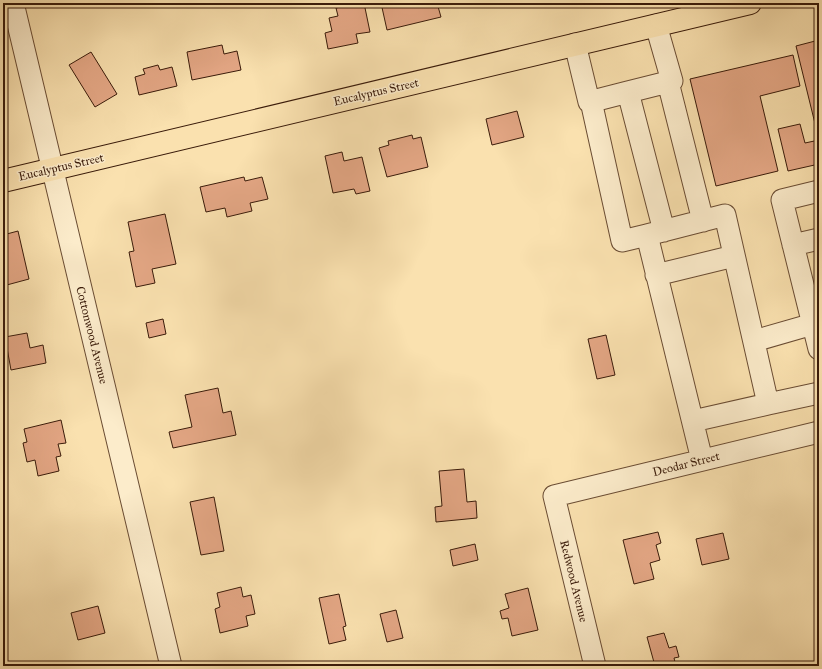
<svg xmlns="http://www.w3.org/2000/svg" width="822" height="669" font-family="'IM FELL Great Primer',serif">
<rect width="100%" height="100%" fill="#fae1af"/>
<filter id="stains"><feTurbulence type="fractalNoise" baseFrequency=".005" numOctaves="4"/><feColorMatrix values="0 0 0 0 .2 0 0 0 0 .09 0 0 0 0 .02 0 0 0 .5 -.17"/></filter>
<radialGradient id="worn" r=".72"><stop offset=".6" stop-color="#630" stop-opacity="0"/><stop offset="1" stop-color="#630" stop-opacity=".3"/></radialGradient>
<!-- building -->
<path fill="#e4a785" stroke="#3a1b0a" d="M361,3h3l6,29 -14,2 2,9 -30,6 -3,-16 7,-2 -3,-13 9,-2 -2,-8z
M381,3h56l4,14 -54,13z
M819,40v100l-23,-94z
M222,45l2,9 13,-3 4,19 -49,10 -5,-28z
M91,52l26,42 -22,13 -26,-42z
M793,55l7,31 -40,10 18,75 -62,15 -26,-107z
M158,65l2,5 12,-3 5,19 -38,9 -4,-18 10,-3 -2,-5z
M517,111l7,26 -32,8 -6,-26z
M800,124l5,19 14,-3v24l-31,7 -10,-42z
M412,135l1,4 8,-2 7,30 -41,10 -8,-29 10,-3 -1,-4z
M342,152l2,9 18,-4 8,34 -14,3 -2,-5 -21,4 -8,-37z
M244,177l1,4 17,-4 6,22 -18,4 2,8 -25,6 -2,-9 -19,4 -6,-25z
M165,214l11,50 -24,5 3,14 -19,4 -7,-35 5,-1 -6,-29z
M18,231l11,48 -26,7v-51z
M163,319l3,15 -17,4 -3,-15z
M27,333l3,15 13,-3 3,18 -35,7 -6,-33z
M606,335l9,40 -18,4 -9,-40z
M218,388l5,25 8,-2 5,24 -63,13 -4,-16 23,-5 -7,-32z
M61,420l5,23 -8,1 3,12 -5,1 3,14 -21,5 -3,-16 -8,2 -4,-19 4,-1 -3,-13z
M464,469l3,33 9,-1 1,17 -41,4 -1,-15 7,-1 -3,-35z
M214,497l10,54 -23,4 -11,-53z
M658,532l3,11 -5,2 4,15 -10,3 4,16 -20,5 -11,-44z
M723,533l6,26 -27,6 -6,-26z
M475,544l3,16 -25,6 -3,-16z
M241,587l2,10 8,-2 4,19 -9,2 2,10 -28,7 -5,-24 5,-2 -3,-14z
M528,588l10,42 -26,6 -4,-18 -6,1 -2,-8 9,-3 -4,-14z
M339,594l7,32 -3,1 3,13 -17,4 -10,-46z
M98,606l7,27 -27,7 -7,-27z
M396,610l7,28 -16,4 -7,-28z
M664,633l5,15 7,-2 3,11 -5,1 2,8h-21l-8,-29z"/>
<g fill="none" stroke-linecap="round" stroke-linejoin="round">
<defs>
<path id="minor" d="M13,3l158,663
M575,44l14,58 39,-10 36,139
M668,82l35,139
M628,92l44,-11 -16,-56
M591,101l31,140 25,-6
M819,191l-37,9 37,149
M793,245l26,-6
M656,275l78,-19
M754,341l59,-17
M693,421l75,-17
M702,460l-55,-225 78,-20 43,189 51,-11
M595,666l-41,-170 265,-64"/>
<path id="major" d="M3,181l747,-178"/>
</defs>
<!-- minor casing -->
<use href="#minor" stroke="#6a4c33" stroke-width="23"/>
<!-- major casing -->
<use href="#major" stroke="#3a1b0a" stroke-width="24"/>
<!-- minor -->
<use href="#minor" stroke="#fceccb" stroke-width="21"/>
<!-- major -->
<use href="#major" stroke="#fae1af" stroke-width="22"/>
</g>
<g text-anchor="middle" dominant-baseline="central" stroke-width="3" stroke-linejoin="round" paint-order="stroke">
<!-- street labels -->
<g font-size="12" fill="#3a1b0a" stroke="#fceccb">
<text transform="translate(376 92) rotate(-13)">Eucalyptus Street</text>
<text transform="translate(61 167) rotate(-13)">Eucalyptus Street</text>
<text transform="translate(92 335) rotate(76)">Cottonwood Avenue</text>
<text transform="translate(686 464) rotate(-14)">Deodar Street</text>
<text transform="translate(574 581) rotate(76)">Redwood Avenue</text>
</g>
</g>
<!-- margin -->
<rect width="822" height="669" fill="none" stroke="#fae1af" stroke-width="16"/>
<rect x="4" y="4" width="814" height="661" fill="none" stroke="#3a1b0a" stroke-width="2"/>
<rect x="8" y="8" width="806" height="653" fill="none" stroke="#3a1b0a"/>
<rect width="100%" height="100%" filter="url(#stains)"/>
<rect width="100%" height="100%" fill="url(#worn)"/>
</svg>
